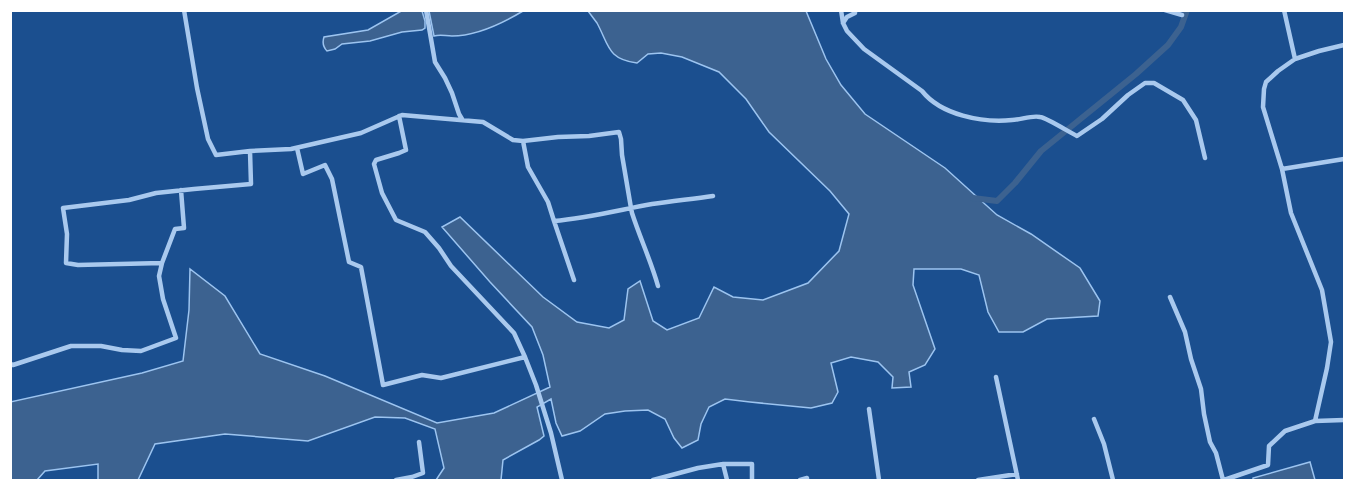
<svg xmlns="http://www.w3.org/2000/svg" width="1355" height="491" font-family="Jost,sans-serif">
<rect width="100%" height="100%" fill="#1b4f8f"/>
<!-- water -->
<path fill="#3c6290" stroke="#9cc4f0" stroke-width="1.5" d="M403,10l19,1 3,10v7l-3,2 -20,2 -32,9 -28,3 -7,5 -8,2c-4,-4 -5,-8 -3,-14l44,-7z
M429,11v-1l94,1c-20,12 -46,25 -71,25 -7,0 -11,-2 -18,0z
M588,11h218l20,48 15,26 24,29 80,54 52,47 34,19 49,34 20,33 -2,15 -51,3 -24,13h-24l-11,-20 -9,-37 -18,-6h-47l-1,16 22,64 -10,16 -16,7 2,15 -19,1 1,-11 -15,-15 -27,-5 -20,6 7,29 -6,11 -21,5 -61,-6 -25,-3 -16,8 -8,17 -3,16 -16,8 -8,-10 -9,-19 -17,-9 -23,1 -20,3 -25,17 -18,5 -6,-13 -5,-24 -14,8 7,29 -5,4 -36,20 -2,20h-65l8,-12 -9,-39 -30,-11 -30,-1 -67,24 -83,-7 -70,10 -17,36h-40v-16l-53,7 -8,9h-26l-1,-78 132,-29 41,-12 6,-51 1,-41 35,27 35,58 65,22 112,47 57,-10 56,-26 -7,-32 -11,-28 -42,-45 -48,-55 18,-10 83,80 34,25 32,6 15,-8 4,-31 12,-8 13,40 14,9 32,-12 15,-31 19,10 30,3 45,-17 31,-32 10,-37 -19,-23 -61,-59 -23,-33 -27,-27 -37,-15 -21,-4 -13,1 -11,9c-30,-4 -28,-18 -40,-40 -3,-4 -6,-8 -9,-12z
M1310,462l5,18h-62v-2z"/>
<g fill="none" stroke-linecap="round" stroke-linejoin="round">
<!-- canal -->
<path stroke="#3c6290" stroke-width="6" d="M973,198l24,3 18,-18 26,-32 95,-77 32,-29 13,-18 6,-17"/>
<!-- street -->
<path stroke="#a9c9ee" stroke-width="4.5" d="M184,10l13,78 11,51 8,16 34,-4
M426,10l9,52 10,16 7,15 7,21 3,5
M841,10l2,13 4,8 17,18 58,42c19,24 60,32 90,29 8,0 20,-5 28,-3 7,1 29,15 37,19l25,-17 26,-24 17,-12h9l29,17 13,20 9,38
M1165,10l17,5
M1284,10l11,49
M843,23l4,-6 8,-4v-3
M399,116l7,34 -7,3 -23,7 -2,4 8,29 14,27 29,12 14,16 12,18 63,67 11,24 11,28 15,48 11,47
M297,148l6,26 22,-9 7,14 17,83 12,5 22,118 39,-10 19,3 84,-21
M1282,169l-19,-62 1,-18 2,-7 12,-11 17,-12 24,-8 25,-6
M554,221l20,59
M162,263l13,-34 9,-1 -3,-38
M658,286c-7,-25 -18,-48 -26,-73l-1,-5 -9,-53 -1,-16 -2,-7 -30,4 -31,1 -35,4 5,26 20,35 6,19c33,-3 65,-11 98,-17 20,-3 40,-5 61,-8
M1170,297l15,35 6,27 10,30 3,25 6,28 6,11 7,27
M10,364l3,1 58,-19h30l21,4 19,1 35,-13 -13,-39 -4,-23 3,-13 -84,2 -12,-2 1,-29 -4,-26 66,-8 27,-7 38,-4 57,-5 -1,-33 41,-2 70,-16 41,-18 81,7 30,18 10,1
M996,377l22,103
M869,409l10,71
M1094,419l10,25 9,36
M1315,421l29,-1
M396,480l16,-3 11,-4 -4,-31
M653,480l45,-12 25,-4
M727,480l-4,-16h29v16
M800,480l7,-2v2
M978,480l39,-6
M1224,480l44,-15 1,-19 16,-15 30,-10 12,-53 4,-26 -9,-52 -31,-77 -9,-44 62,-10"/>
</g>
<!-- border -->
<rect width="1355" height="491" fill="none" stroke="#ffffff" stroke-width="24"/>
</svg>
